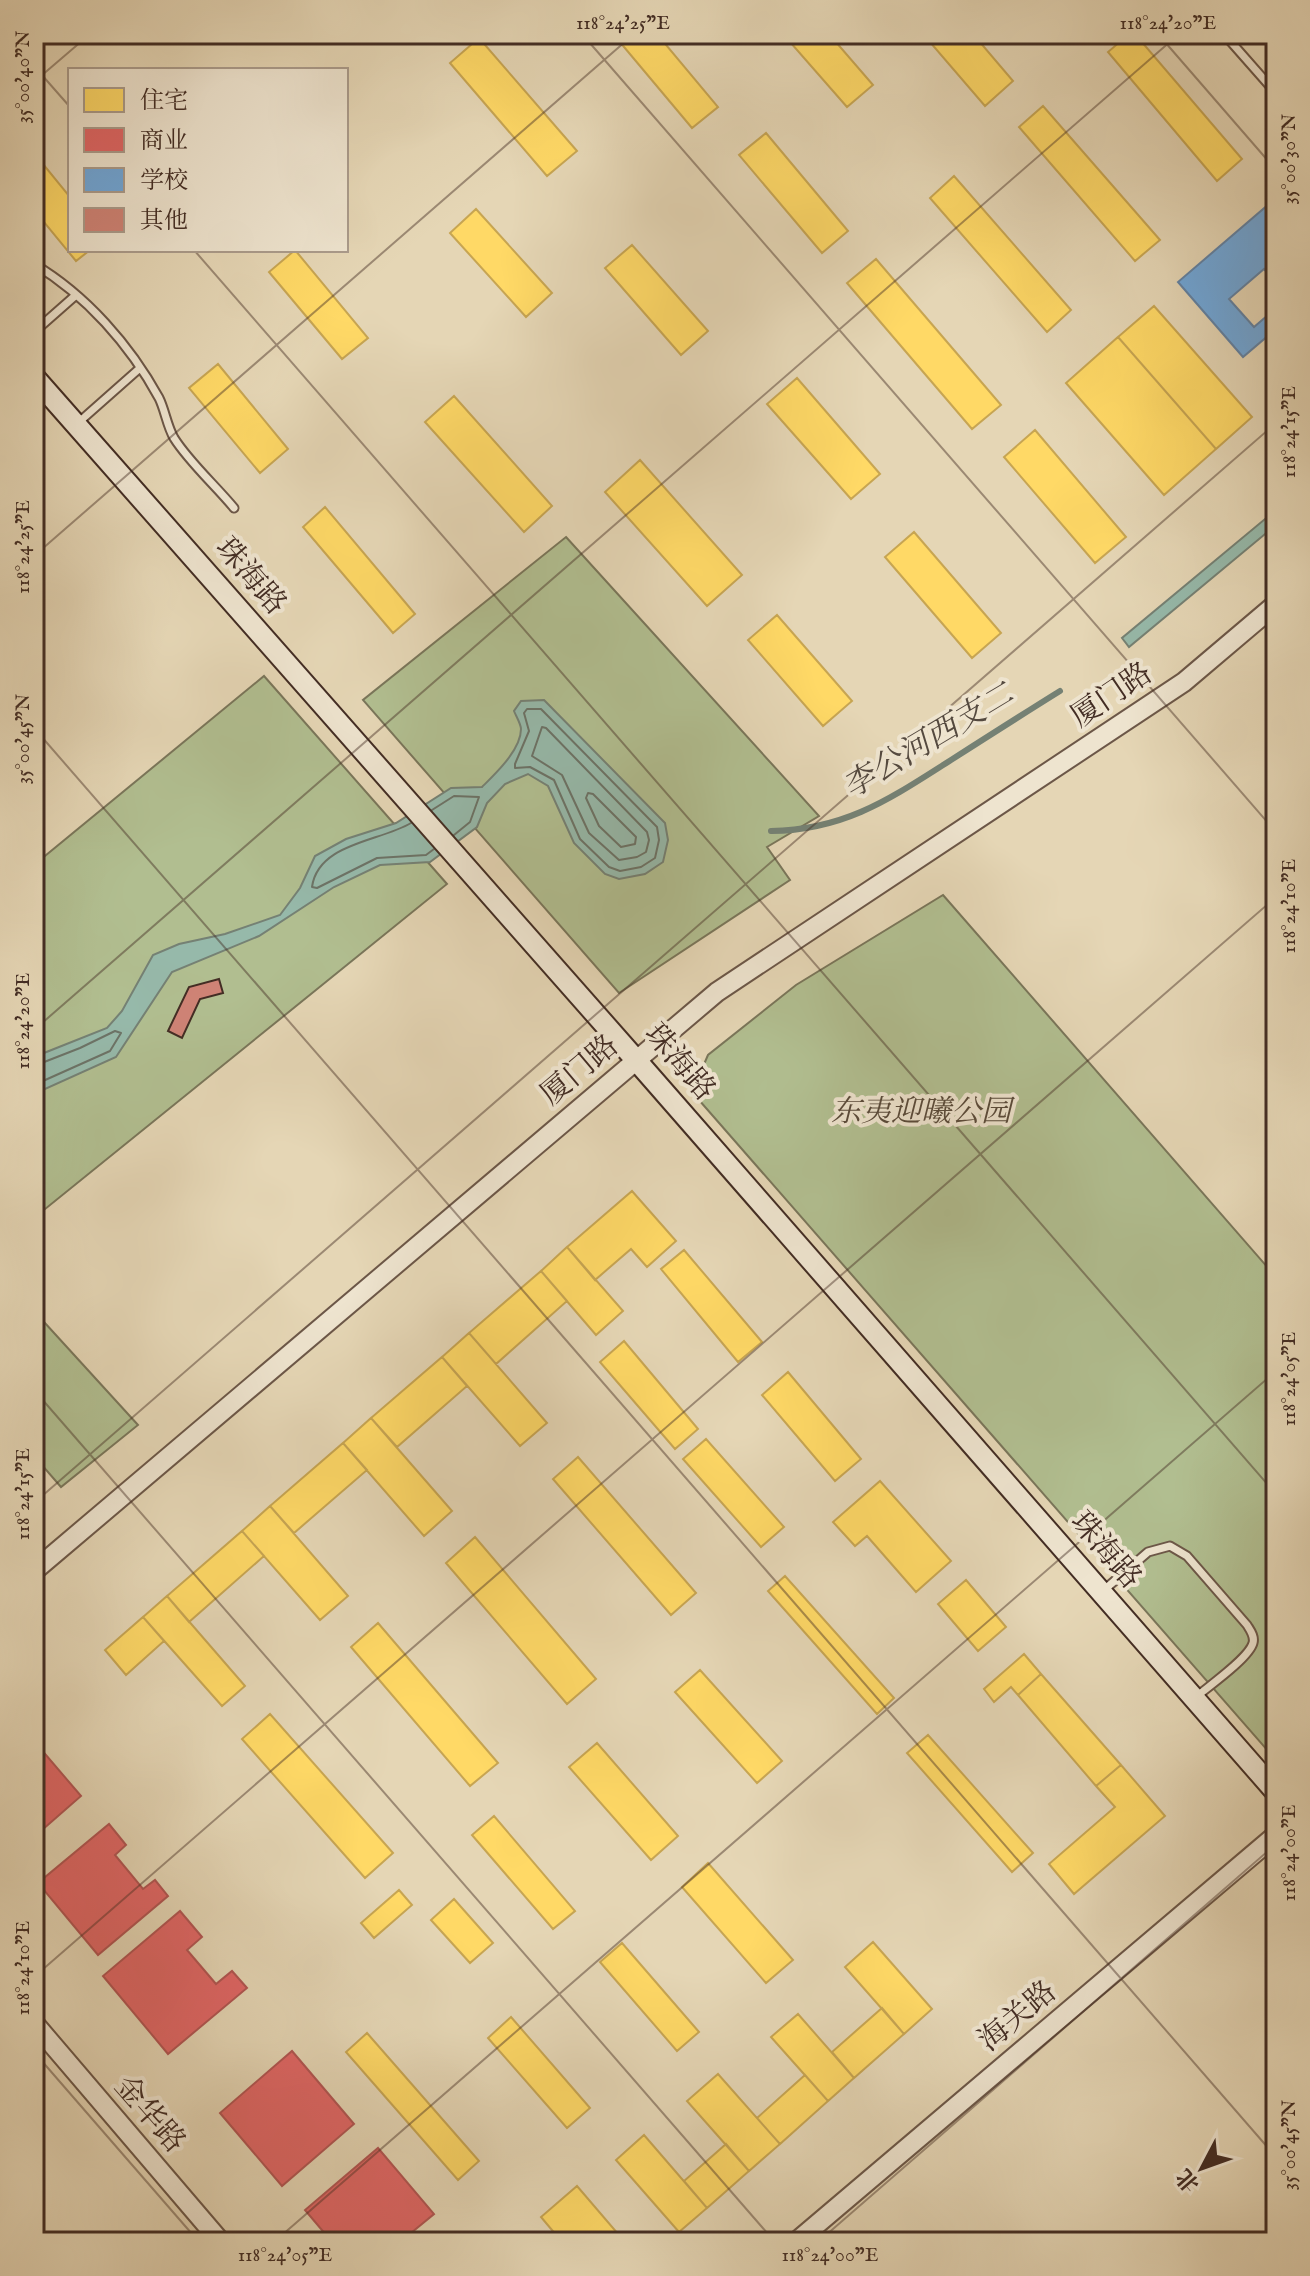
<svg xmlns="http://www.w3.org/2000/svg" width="1310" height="2276" font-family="'IM FELL English','Noto Serif SC',serif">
<rect width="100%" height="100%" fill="#e5d6b5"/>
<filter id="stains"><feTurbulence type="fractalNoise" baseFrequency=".0025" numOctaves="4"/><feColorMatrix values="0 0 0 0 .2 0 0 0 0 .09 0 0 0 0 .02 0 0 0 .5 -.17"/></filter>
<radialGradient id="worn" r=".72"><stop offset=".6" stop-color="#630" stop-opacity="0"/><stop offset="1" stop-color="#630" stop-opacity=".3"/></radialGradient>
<!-- green -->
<path fill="#b1be90" stroke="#7a765a" stroke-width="2" d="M566,537l253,279 -52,31 23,33 -171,113 -256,-293z
M264,676l183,208 -413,334v-353z
M943,895l333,382v483l-584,-668 16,-37 88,-70z
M34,1311l104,114 -77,62 -27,-31z"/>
<!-- water -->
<path fill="#96b9aa" stroke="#758174" stroke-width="2" d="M1276,510v15l-147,122 -7,-9z
M544,700l121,123 3,17 -5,22 -18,12 -26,5 -14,-5 -31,-31 -26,-57 -20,-12 -23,10 -18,19 -10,24 -47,35 -50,3 -46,22 -75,49 -87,36 -56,85 -82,37v-34l10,-7 63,-25 15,-17 31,-56 26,-11 46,-10 55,-19 20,-27 15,-32 31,-17 50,-16 55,-35 31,-1c13,-13 39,-37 39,-58 0,-5 -5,-13 -7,-18l7,-10z"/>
<!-- homes -->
<path fill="#ffd966" stroke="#c7a552" stroke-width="2" d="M627,34h30l61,73 -26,21 -73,-87z
M783,34h46l44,51 -26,22z
M923,34h50l40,47 -28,25z
M1129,34h6l107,125 -25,22 -109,-129z
M479,38l98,113 -30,25 -97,-113z
M1043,106l117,134 -25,21 -116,-134z
M766,133l82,98 -26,22 -83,-98z
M34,153l36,44v53h20l-14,11 -42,-51z
M954,176l117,134 -24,22 -117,-134z
M476,209l76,84 -26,24 -76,-84z
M632,245l76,86 -27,24 -76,-87z
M295,250l73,88 -26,21 -73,-87z
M876,259l125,146 -29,24 -125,-146z
M1154,306l98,111 -36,32 -98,-112z
M1118,337l98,112 -52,46 -98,-112z
M218,364l70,85 -28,24 -71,-85z
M797,378l83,96 -29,25 -84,-95z
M454,396l98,110 -28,26 -99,-110z
M1035,430l91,107 -31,26 -91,-106z
M640,460l102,115 -35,31 -102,-114z
M325,507l90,107 -22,19 -90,-106z
M914,532l87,101 -29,25 -87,-101z
M777,615l75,86 -29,25 -75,-86z
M632,1191l44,50 -29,26 -16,-18 -36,31 -28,-33z
M567,1247l56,64 -27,24 -55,-64z
M684,1250l78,92 -24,20 -77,-93z
M541,1271l26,30 -71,63 -27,-31z
M469,1333l78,90 -27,23 -78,-89z
M624,1341l74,88 -23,20 -75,-87z
M442,1357l25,29 -70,61 -26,-29z
M788,1372l73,87 -26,22 -73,-86z
M371,1418l81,93 -28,25 -81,-93z
M706,1439l78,88 -23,20 -78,-88z
M343,1443l24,27 -73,63 -24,-27z
M578,1457l118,136 -25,22 -118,-136z
M880,1481l71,80 -35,31 -49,-56 -12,10 -22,-24z
M270,1506l78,90 -28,24 -78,-89z
M242,1531l22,25 -75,66 -22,-26z
M475,1537l121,142 -29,25 -121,-141z
M785,1576l109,122 -17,16 -109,-123z
M966,1580l40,47 -28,24 -40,-47z
M167,1596l78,90 -23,20 -79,-89z
M143,1617l21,24 -38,34 -21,-25z
M378,1623l120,140 -28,23 -119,-139z
M1024,1654l17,20 -23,21 -7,-8 -17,15 -10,-13z
M700,1670l82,91 -25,22 -82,-91z
M1041,1674l80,91 -25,21 -78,-91z
M270,1714l123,139 -28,25 -123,-139z
M928,1735l105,118 -21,19 -105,-119z
M597,1743l81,93 -27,24 -82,-93z
M1121,1765l44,51 -91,78 -25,-30 66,-57 -19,-21z
M494,1816l81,95 -22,18 -81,-94z
M708,1863l85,97 -27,23 -84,-96z
M399,1890l13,15 -38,33 -13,-15z
M454,1899l39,44 -23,20 -39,-43z
M873,1942l59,67 -28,25 -59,-67z
M622,1943l77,89 -22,19 -77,-89z
M882,2008l22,26 -50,44 -22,-26z
M798,2014l56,64 -26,23 -57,-64z
M511,2017l79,91 -23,20 -79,-90z
M367,2033l112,128 -21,19 -112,-128z
M718,2074l62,70 -31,27 -62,-70z
M805,2075l23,26 -48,43 -23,-26z
M644,2135l63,73 -28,24 -63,-72z
M726,2144l23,27 -42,37 -23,-27z
M577,2186l48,56h-63l-21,-25z"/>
<!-- shops -->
<path fill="#e06666" stroke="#b15552" stroke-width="2" d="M34,1741l47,55 -47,41z
M109,1824l17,21 -11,10 28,34 12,-9 13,16 -70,59 -60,-72z
M180,1911l22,26 -15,13 29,34 16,-13 15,17 -79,66 -65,-78z
M292,2051l62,73 -72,62 -62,-73z
M378,2148l56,66 -34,28h-68l-27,-32z"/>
<!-- schools -->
<path fill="#6fa8dc" stroke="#6283a5" stroke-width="2" d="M1276,198v85l-12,-14 -35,30 25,28 22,-19v21l-33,28 -65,-75z"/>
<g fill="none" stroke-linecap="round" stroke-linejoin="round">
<!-- shore -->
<path stroke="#6c7367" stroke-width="2" d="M527,709h14l116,118 2,13 -4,18 -14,9 -21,4 -11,-4 -29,-28 -26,-59 -24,-13 -15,1v-4l14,-33 -5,-18z
M542,727l4,1 101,104 2,8 -3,12 -9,5 -18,3 -30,-27 -27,-58 -30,-19z
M588,793l5,1 43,43 -1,7 -14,3 -22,-21 -13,-28z
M432,810l22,-14 25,1 -9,25 -16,13
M411,823c-32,19 -93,20 -99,64l5,1 60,-30 49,-3 8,-6
M34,1066l46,-18 35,-17 6,2 -11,18 -76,34"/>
<!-- stream -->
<path stroke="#758174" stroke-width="6" d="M771,831c75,-1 120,-33 180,-71 36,-23 72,-46 109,-69"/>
</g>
<!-- building -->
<path fill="#cf8376" stroke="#432d24" stroke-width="2" d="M219,979l4,14 -23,6 -18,39 -14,-7 21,-44z"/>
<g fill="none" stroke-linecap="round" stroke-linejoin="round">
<defs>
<path id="service" d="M1224,34l52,59
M34,264c52,31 96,81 125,134 6,12 8,28 15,40 15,24 42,48 60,70
M34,332l42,-37
M79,422l61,-54
M1104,1590l44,-38 22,-6 17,10 60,69c3,5 8,11 6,18 -4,15 -44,43 -57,54"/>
<path id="tertiary" d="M34,1571l683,-579 467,-310 92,-78
M34,2023l187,219
M796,2242l480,-407"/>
<path id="secondary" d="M34,377l602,683 640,732"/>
</defs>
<!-- service casing -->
<use href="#service" stroke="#6c5748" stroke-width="11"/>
<!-- tertiary casing -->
<use href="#tertiary" stroke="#6c5748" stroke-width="22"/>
<!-- secondary casing -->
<use href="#secondary" stroke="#432d24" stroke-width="24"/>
<!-- service -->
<use href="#service" stroke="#eee4cf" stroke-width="7"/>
<!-- tertiary -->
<use href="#tertiary" stroke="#eee4cf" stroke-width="18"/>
<!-- secondary -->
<use href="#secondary" stroke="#eee4cf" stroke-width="20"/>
</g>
<!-- ticks -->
<path fill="none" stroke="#432d24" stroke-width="2" stroke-opacity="0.45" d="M582,34l694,798M1158,34l118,136M34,66l36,41M34,82l56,-48M194,250l1082,1244M34,556l600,-522M34,728l1242,1429M34,1030l1145,-996M34,1390l741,852M34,1503l1242,-1080M34,1977l1242,-1080M34,2052l165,190M274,2242l1002,-871M818,2242l458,-398"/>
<g text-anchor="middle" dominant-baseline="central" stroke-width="8" stroke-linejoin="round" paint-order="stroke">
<!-- street labels -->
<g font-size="30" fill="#432d24" stroke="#eee4cf">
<text transform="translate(250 577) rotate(49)">珠海路</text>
<text transform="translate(1112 696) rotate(-34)">厦门路</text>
<text transform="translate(679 1063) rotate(49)">珠海路</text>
<text transform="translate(580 1071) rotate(-40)">厦门路</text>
<text transform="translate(1105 1551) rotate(49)">珠海路</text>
<text transform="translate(1018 2017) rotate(-40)">海关路</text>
<text transform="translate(149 2115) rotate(49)">金华路</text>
</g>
<!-- park labels -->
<g font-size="30" font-style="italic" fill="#594a3a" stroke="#eee4cf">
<text x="921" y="1113">东夷迎曦公园</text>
</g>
<!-- water labels -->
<g font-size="32" font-style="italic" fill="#54493f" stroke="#eee4cf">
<text transform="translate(929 742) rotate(-31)">李公河西支二</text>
</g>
</g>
<!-- margin -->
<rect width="1310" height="2276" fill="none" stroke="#e5d6b5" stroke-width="88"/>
<!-- legend -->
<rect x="68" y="68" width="280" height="184" fill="#eee4cf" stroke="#aa9b8b" stroke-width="2"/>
<rect x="84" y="88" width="40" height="24" fill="#ffd966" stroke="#aa9b8b" stroke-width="2"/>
<text x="140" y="108" font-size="24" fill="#432d24">住宅</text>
<rect x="84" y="128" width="40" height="24" fill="#e06666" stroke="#aa9b8b" stroke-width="2"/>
<text x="140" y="148" font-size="24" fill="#432d24">商业</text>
<rect x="84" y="168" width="40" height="24" fill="#6fa8dc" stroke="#aa9b8b" stroke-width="2"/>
<text x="140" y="188" font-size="24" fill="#432d24">学校</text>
<rect x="84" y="208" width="40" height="24" fill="#cf8376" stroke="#aa9b8b" stroke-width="2"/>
<text x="140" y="228" font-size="24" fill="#432d24">其他</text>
<!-- north arrow -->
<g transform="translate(1202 2168) rotate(229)" stroke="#eee4cf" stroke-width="6" paint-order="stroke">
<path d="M0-6L14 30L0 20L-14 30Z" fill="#432d24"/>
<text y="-12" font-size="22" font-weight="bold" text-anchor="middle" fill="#432d24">北</text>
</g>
<rect x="44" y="44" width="1222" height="2188" fill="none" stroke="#432d24" stroke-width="3"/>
<g font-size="20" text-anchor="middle" fill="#432d24">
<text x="623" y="29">118°24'25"E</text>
<text x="1168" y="29">118°24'20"E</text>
<text transform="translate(22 77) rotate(-90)" y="7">35°00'40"N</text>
<text transform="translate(1288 159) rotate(-90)" y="7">35°00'30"N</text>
<text transform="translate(1288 432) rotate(-90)" y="7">118°24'15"E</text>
<text transform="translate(22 547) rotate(-90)" y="7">118°24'25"E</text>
<text transform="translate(22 739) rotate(-90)" y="7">35°00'45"N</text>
<text transform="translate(1288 906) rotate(-90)" y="7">118°24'10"E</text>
<text transform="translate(22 1021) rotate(-90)" y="7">118°24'20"E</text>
<text transform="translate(1288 1379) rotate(-90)" y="7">118°24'05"E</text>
<text transform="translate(22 1494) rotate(-90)" y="7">118°24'15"E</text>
<text transform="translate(1288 1853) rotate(-90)" y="7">118°24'00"E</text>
<text transform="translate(22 1968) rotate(-90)" y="7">118°24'10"E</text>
<text transform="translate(1288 2145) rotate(-90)" y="7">35°00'45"N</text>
<text x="285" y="2261">118°24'05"E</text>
<text x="830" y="2261">118°24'00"E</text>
</g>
<rect width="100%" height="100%" filter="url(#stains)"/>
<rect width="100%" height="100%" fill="url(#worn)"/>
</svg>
